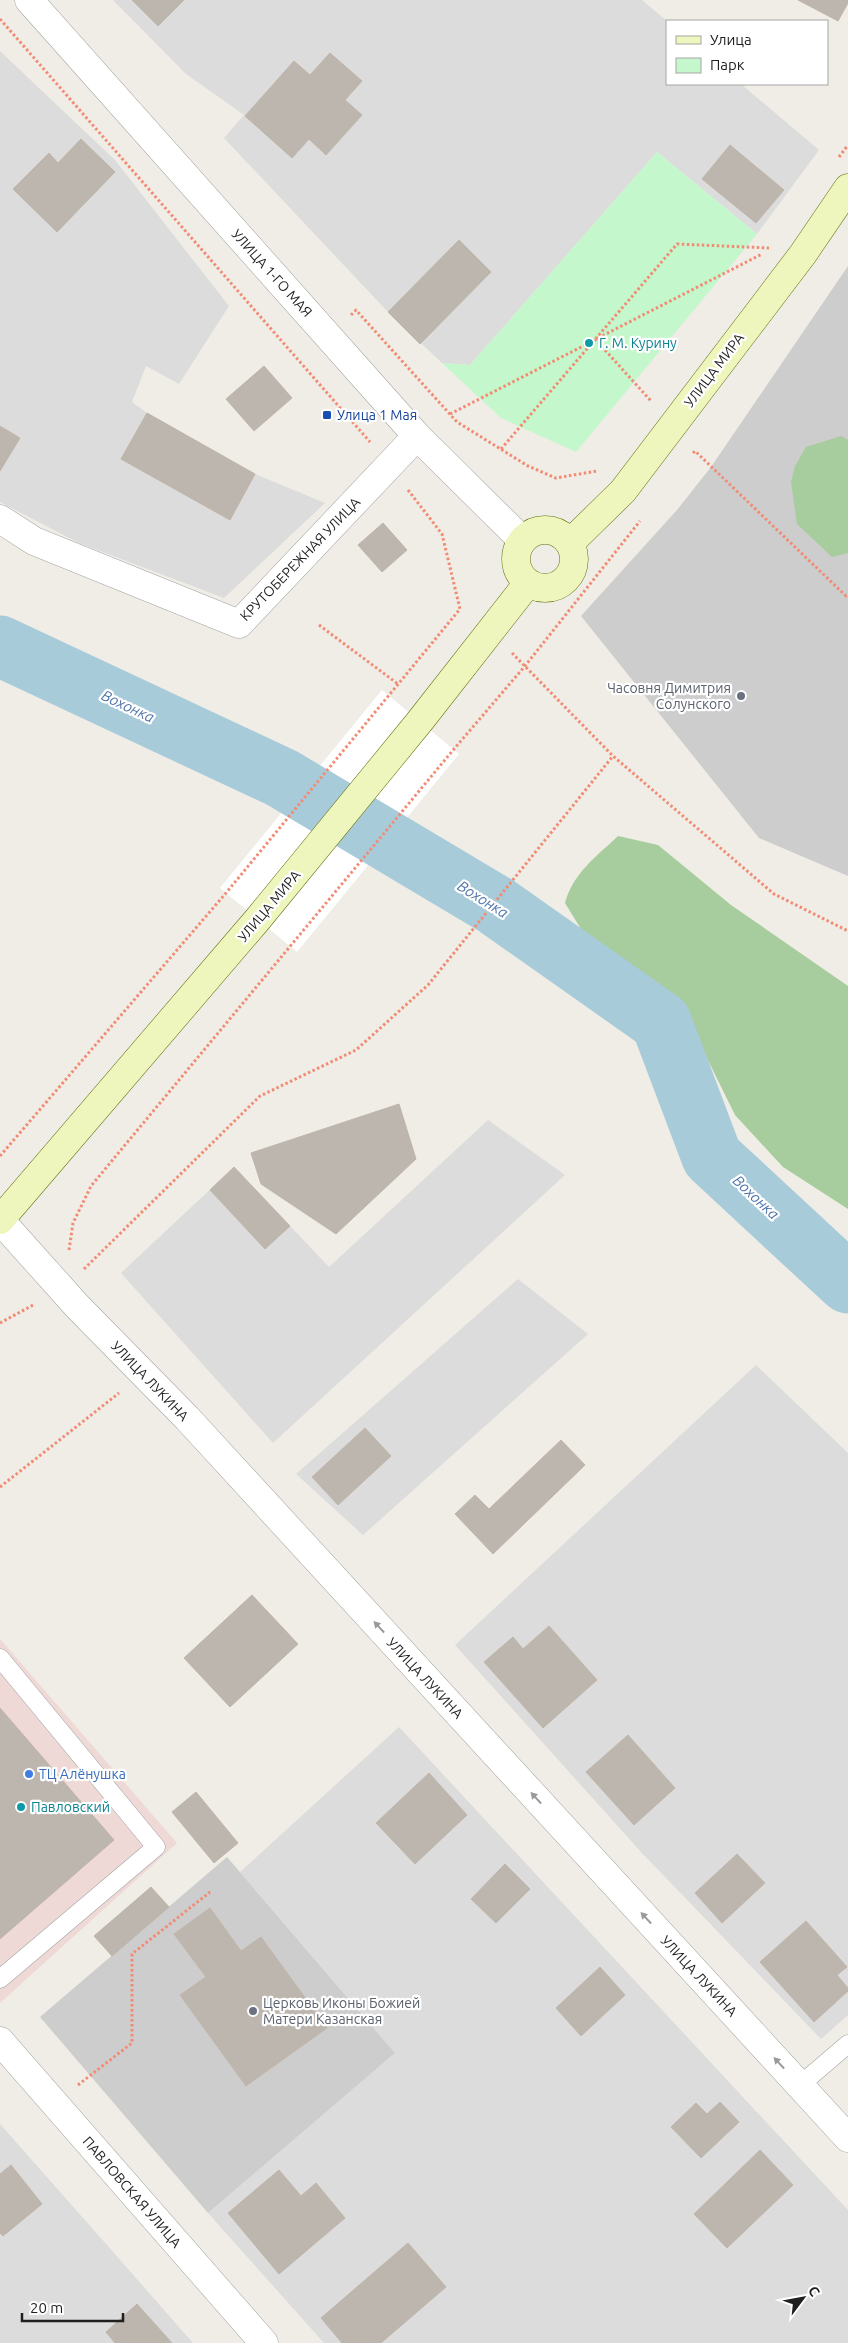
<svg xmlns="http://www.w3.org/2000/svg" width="848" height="2343" font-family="Ubuntu,sans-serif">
<rect width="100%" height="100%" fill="#efede6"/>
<!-- residential -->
<path fill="#dddcdc" d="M113,0h529l25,21v63h74l78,66 -62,84 -100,-82 -187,213 -28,-2 -54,-51 -164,-174 20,-23 -58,-41z
M0,51l115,109 114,146 -50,78 -33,-18 -14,36 15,11 108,61 70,29 -101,95 -145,-55 -79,-41z
M488,1120l77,55 -292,268 -152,-170 113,-106 95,100z
M518,1279l70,55 -225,201 -67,-61z
M756,1365l92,88v562l-27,24 -180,-187 -186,-207z
M399,1727l449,483v133h-524l-116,-130 187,-160 -155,-181z
M0,2124l107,121 86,98h-193z"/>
<!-- commercial -->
<path fill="#efd9d6" d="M0,1639l177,204 -177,160z"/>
<!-- religious -->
<path fill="#cdcdcd" d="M848,266v610l-89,-38 -178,-222 96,-106 34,-43z
M227,1857l168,196 -187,160 -168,-196z"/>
<!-- forest -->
<path fill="#a7cc9d" d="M841,436l7,4v113l-16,4 -35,-33 -6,-42 4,-16 11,-19z
M618,836l40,9 73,60 117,81v223l-65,-42 -48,-52 -39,-79 -13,-20 -83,-56 -35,-57c8,-30 31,-46 53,-67z"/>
<!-- park -->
<path fill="#c5f7cd" d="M657,152l100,82 -181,218 -75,-34 -59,-55 28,2z"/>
<!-- pier -->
<path fill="#fff" d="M382,690l77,64 -162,198 -77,-64z"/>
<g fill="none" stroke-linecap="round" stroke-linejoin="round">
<!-- river -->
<path stroke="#a8cbda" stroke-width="61" d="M0,646l282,132 213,127 166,117 51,135 136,126"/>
</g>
<!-- building -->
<path fill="#bcb6af" stroke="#c0b5a9" d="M132,0h52l-26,26z
M798,0h50v3l-10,18z
M330,53l32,28 -17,19 17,15 -36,40 -17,-16 -17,19 -47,-42 49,-55 16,14z
M81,139l34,33 -58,60 -44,-43 36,-36 9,10z
M730,145l54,45 -28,33 -54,-44z
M459,240l32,32 -71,72 -32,-32z
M264,366l28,32 -38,33 -28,-32z
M147,413l108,61 -25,46 -109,-61z
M0,426l20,12 -20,33z
M383,523l24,27 -25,22 -24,-27z
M399,1104l17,55 -80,75 -75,-50 -10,-31z
M234,1167l56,59 -25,23 -55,-59z
M365,1428l26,28 -53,49 -26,-28z
M561,1440l24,25 -92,89 -38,-40 20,-19 14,14z
M252,1595l46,49 -68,63 -46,-49z
M549,1626l48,54 -54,48 -59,-66 29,-25 10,12z
M0,1708l114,132 -114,99z
M628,1735l47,53 -41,37 -48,-53z
M429,1773l38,42 -52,49 -39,-41z
M196,1792l42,51 -24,20 -42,-51z
M737,1854l28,29 -43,40 -27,-30z
M505,1864l25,25 -34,34 -25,-24z
M151,1887l18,20 -57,49 -18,-20z
M210,1908l31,43 20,-14 66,91 -81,58 -66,-91 26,-18 -32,-43z
M806,1921l41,46 -10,8 11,13v3l-34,31 -54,-60z
M600,1967l25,28 -44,41 -25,-28z
M720,2102l19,20 -38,36 -30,-31 25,-24 11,11z
M760,2150l33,35 -66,63 -33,-34z
M11,2165l31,39 -39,32 -3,-3v-59z
M279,2170l22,26 15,-13 29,35 -66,56 -51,-61z
M408,2243l38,44 -65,56h-39l-21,-25z
M137,2304l35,39h-57l-9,-11z"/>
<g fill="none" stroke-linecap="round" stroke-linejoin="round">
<defs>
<path id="service" d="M0,1658l156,189 -156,132
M800,2085l48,-41"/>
<path id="minor" d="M0,519l34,22 205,83 178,-188
M0,1220l77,86 110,112 661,720
M0,2041l264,302"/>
<path id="tertiary" d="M29,0l388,436 105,104"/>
<path id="secondary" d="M516 559a29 29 0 1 1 58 0a29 29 0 1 1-58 0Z
M570,543l53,-52 180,-237 45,-66
M0,1220l258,-301 162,-198 108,-138"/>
</defs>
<!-- service casing -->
<use href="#service" stroke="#a3a3a3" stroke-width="19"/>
<!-- minor casing -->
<use href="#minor" stroke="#a3a3a3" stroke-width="29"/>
<!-- tertiary casing -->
<use href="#tertiary" stroke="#a3a3a3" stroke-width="29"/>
<!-- secondary casing -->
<use href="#secondary" stroke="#5e710b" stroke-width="29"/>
<!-- path -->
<path stroke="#f28b73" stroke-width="3" stroke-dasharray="2.5 2.5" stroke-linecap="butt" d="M0,19l370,423
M839,157l9,-12
M351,315l5,-5 101,112 71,44 28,12 41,-7
M598,338l164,-84
M595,339l56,62
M450,414l143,-73
M501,449l176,-205 92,4
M693,453l2,-2 151,145 2,-2
M319,625l79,59
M512,653l101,103 161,138 74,37
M0,1156l226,-263 234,-284 -18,-75 -34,-44
M69,1250l4,-27 18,-37 363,-437 71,-83 115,-145
M84,1269l176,-173 96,-46 72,-65 185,-229
M0,1323l35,-19
M0,1487l119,-94
M78,2085l54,-42v-89l78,-62"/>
<!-- service -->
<use href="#service" stroke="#fff" stroke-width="18"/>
<!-- minor -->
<use href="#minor" stroke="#fff" stroke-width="28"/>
<!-- tertiary -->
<use href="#tertiary" stroke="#fff" stroke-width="28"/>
<!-- secondary -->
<use href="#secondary" stroke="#eff6bd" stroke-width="28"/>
</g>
<!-- one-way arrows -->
<defs><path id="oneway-solid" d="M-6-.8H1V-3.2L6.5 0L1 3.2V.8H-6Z" transform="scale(1.25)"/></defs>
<g fill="#9a9a9a">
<use href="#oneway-solid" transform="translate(379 1627) rotate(-133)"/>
<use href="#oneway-solid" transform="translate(536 1798) rotate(-133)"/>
<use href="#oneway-solid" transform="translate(646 1918) rotate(-133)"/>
<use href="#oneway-solid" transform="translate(779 2063) rotate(-133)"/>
</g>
<!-- markers -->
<g fill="#0f9aa8" stroke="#fff" stroke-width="2">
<circle cx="589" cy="343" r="5"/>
<circle cx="21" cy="1807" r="5"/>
</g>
<rect fill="#1a4fb4" stroke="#fff" stroke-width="2" x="322" y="410" width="10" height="10" rx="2.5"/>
<g fill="#6b7280" stroke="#fff" stroke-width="2">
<circle cx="741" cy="696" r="5"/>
<circle cx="253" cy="2011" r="5"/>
</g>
<circle fill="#3f7fe0" stroke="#fff" stroke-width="2" cx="29" cy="1774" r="5"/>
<g text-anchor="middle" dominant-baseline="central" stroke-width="4.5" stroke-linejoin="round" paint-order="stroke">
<!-- street labels -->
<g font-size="14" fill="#1f1f1f" stroke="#fff">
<text transform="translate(272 273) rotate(48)">УЛИЦА 1-ГО МАЯ</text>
<text transform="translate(714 370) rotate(-53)">УЛИЦА МИРА</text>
<text transform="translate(300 559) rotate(-46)">КРУТОБЕРЕЖНАЯ УЛИЦА</text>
<text transform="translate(269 906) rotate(-50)">УЛИЦА МИРА</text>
<text transform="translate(150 1381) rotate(46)">УЛИЦА ЛУКИНА</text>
<text transform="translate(425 1678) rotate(47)">УЛИЦА ЛУКИНА</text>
<text transform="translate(699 1976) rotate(47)">УЛИЦА ЛУКИНА</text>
<text transform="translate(132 2192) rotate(49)">ПАВЛОВСКАЯ УЛИЦА</text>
</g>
<!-- culture labels -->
<g font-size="14" fill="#0d838f" stroke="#fff" text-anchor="start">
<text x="599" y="343">Г. М. Курину</text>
<text x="31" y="1807">Павловский</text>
</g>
<!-- transit labels -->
<g font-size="14" fill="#164399" stroke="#fff" text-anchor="start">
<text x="337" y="415">Улица 1 Мая</text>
</g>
<!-- worship labels -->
<g font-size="14" fill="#5b616d" stroke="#fff" text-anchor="end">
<text x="731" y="688">Часовня Димитрия<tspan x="731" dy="16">Солунского</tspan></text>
<text x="263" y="2003" text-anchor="start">Церковь Иконы Божией<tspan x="263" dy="16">Матери Казанская</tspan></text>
</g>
<!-- shop labels -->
<g font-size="14" fill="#366cbe" stroke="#fff" text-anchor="start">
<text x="39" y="1774">ТЦ Алёнушка</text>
</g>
<!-- water labels -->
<g font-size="15" font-style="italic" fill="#5076aa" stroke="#fff">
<text transform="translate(128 706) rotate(25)">Вохонка</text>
<text transform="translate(483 899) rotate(32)">Вохонка</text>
<text transform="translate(756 1197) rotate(43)">Вохонка</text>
</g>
</g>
<!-- legend -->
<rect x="666" y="20" width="162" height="65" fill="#ffffff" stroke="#a5a5a5"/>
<rect x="676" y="36" width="25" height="8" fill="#eff6bd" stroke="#a5a5a5"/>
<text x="710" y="45" font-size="15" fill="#1f1f1f">Улица</text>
<rect x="676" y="58" width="25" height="15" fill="#c5f7cd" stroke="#a5a5a5"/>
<text x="710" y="70" font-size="15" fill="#1f1f1f">Парк</text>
<!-- north arrow -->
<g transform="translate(803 2298) rotate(58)" stroke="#ffffff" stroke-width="4" paint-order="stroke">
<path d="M0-4L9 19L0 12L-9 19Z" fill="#1f1f1f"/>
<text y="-8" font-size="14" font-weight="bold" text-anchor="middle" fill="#1f1f1f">С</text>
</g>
<!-- scale -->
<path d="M22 2313v8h101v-8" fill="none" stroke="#1f1f1f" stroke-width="2.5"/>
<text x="30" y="2313" font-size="15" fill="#1f1f1f" stroke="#ffffff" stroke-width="4" paint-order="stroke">20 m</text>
</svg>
